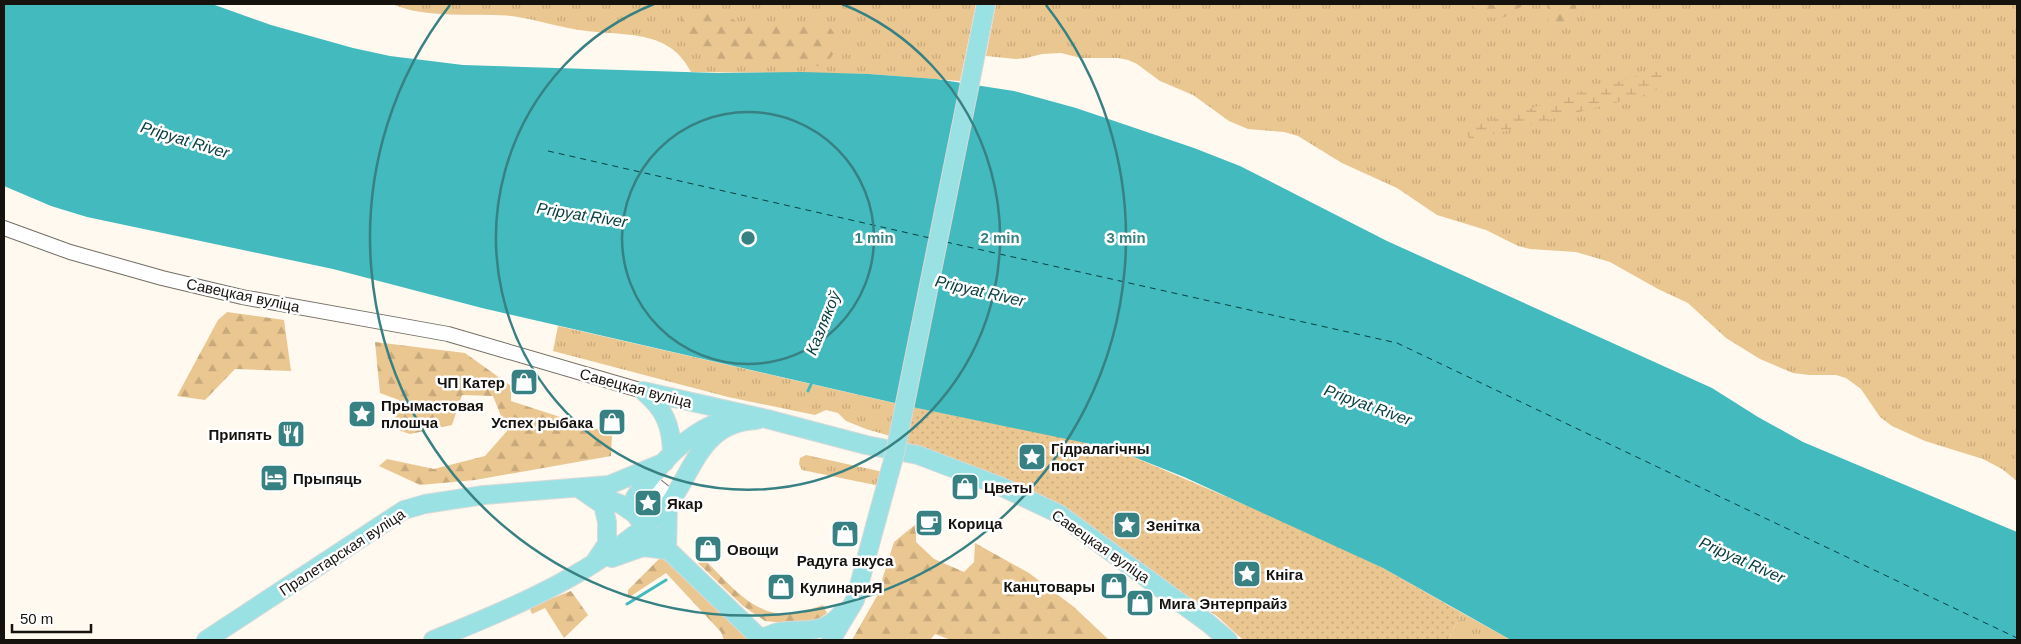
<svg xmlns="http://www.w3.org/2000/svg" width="2021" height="644" font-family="Helvetica,sans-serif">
<defs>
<pattern id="grass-tufts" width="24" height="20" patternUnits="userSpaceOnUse" patternTransform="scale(1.25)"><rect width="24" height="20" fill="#eac690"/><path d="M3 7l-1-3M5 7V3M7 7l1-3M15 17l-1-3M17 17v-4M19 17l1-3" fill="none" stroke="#c8a97b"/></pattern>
<pattern id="forest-firs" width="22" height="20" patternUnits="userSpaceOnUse" patternTransform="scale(1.25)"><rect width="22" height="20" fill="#eac690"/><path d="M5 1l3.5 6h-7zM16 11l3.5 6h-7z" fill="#c8a97b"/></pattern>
<pattern id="wetland-marsh" width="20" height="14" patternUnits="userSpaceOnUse" patternTransform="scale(1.25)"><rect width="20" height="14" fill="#eac690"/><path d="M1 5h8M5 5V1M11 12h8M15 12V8" fill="none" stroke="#c8a97b"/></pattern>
<pattern id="park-dots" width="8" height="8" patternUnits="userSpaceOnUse" patternTransform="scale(1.25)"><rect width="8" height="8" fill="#eac690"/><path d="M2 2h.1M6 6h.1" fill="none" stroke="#c8a97b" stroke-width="1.8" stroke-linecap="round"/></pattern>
</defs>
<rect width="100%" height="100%" fill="#fff9f0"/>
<!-- grass -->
<path fill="url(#grass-tufts)" d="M392,4h584l-16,77 -91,-7 -178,-2c-21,-42 -63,-36 -104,-41 -25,-3 -49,-11 -75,-15 -40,-4 -82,4 -120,-12z
M996,4h1021v477l-15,-12 -19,-10 -58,-18 -33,-15 -12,-9 -19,-28 -15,-11 -10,-3h-27l-16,-2 -33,-14 -34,-21 -38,-35 -30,-14 -48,-27 -34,-10 -46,-3 -12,-3 -32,-16 -49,-15 -40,-27 -55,-25 -44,-27 -14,-4 -36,-3 -19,-8 -36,-26 -33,-14 -23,-17 -9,-4 -10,-2h-37l-20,-5 -19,1 -16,4 -10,1 -30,-3z
M558,326l340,78 -8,32 -24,-7 -20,-8 -8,-8 -12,-3 -11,5 -87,-18 -175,-46z
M806,455l77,17 -3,14 -78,-16 -3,-6 1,-6z
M1462,613l49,27h-63z"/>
<!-- forest -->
<path fill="url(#forest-firs)" d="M1471,4h54c-7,4 -14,11 -21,13 -12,4 -26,-4 -33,-13z
M1547,4h28l3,9 -1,4 -11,7h-14l-5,-5 1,-8z
M710,7l7,2 20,13 9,1 44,5 28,-4 9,1c16,13 10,35 -9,41 -13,-1 -26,-3 -39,-3 -24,0 -47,1 -70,-6 -37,-11 -43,-45 1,-50z
M227,312l57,8 7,51 -56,-2 -30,31 -28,-4 41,-76z
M375,342l90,11 46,33v15l101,33 -1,22 -136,24 -55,5 -41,-19 8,-7 47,10 51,-13 22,-25 -14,-35 -31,-1 -10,30 -42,9 -17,-6 6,-28 -19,-7z
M916,524v18l18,17 30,13 10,-10 1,-19 54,30 45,34 35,33h-158l-16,-6 -5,6h-78l25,-44 17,-54z
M663,555l85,83 -2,2h-22l-3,-8 -55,-59 -38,25v-8z
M702,557c24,23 53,63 91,56 10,-1 20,-5 30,-8l4,8 -11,8 -21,3 -30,-3 -22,-15 -45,-43z
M571,591l17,24 -24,23 -19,-30 -13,6 -3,-7z"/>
<!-- wetland -->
<path fill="url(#wetland-marsh)" d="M1653,71l10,2 3,3v5l-10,9 -15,6 -162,42 -8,1 -5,-4 3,-7 8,-3z"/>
<!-- park -->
<path fill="url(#park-dots)" d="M912,407l163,33 54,15 168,72 86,41 79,45 -14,27h-205l-25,-23 -162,-112 -68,-33 -84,-26z"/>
<!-- water -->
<path fill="#42babe" d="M4,4h208l59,21 82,23 37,8 73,9 254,8 84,-1 68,2 67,5 78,12 62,17 118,40 46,18 147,75 325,147 46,29 45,25 214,90v108h-506l-128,-72 -199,-91 -55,-22 -24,-8 -193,-40 -430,-99 -149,-39 -246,-52 -36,-11 -47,-20z"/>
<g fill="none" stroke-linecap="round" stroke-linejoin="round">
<!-- stream -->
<path stroke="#42babe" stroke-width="3" d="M808,391l5,-11
M627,604l39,-24"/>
<!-- ferry -->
<path stroke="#094142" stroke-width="1" stroke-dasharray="6 5" stroke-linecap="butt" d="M548,151l382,87
M946,242l451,101 620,295"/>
<defs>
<path id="minor" d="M4,228l66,24 92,26 80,19 206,37 195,57
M643,486l11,-2 9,7 5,14"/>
<path id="major" d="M643,391l124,28 99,26 52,10 84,32 57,27 149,109 20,17
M644,392c21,18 27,33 28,60
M722,421c-38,13 -63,45 -87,76v17l9,13 118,113
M580,489l23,16 4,17v22l-11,16
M593,494l27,10 15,10
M667,550l1,-45
M612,558l31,-11 24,3
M760,639c6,-2 13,-6 19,-7 27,-4 43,4 63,-19
M206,640l198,-130 21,-6 59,-9 125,-10 56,-23
M433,640c83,-33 168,-69 233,-133 6,-5 9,-13 13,-19 20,-35 32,-66 78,-68
M831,640l24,-40 20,-74"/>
</defs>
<!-- minor casing -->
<use href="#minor" stroke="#756e65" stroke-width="16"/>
<!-- major casing -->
<use href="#major" stroke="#dad9d9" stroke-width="20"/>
<!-- minor -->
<use href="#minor" stroke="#fff" stroke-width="14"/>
<!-- major -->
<use href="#major" stroke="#9ae1e3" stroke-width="18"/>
<defs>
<path id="major-bridge" d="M875,526l20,-73 91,-449"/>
</defs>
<!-- major-bridge casing -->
<use href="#major-bridge" stroke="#dad9d9" stroke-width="20" stroke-linecap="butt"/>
<!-- major-bridge -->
<use href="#major-bridge" stroke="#9ae1e3" stroke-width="18"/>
</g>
<!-- distance rings -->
<g fill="none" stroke="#388183" stroke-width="2.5">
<circle cx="748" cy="238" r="126"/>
<path d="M842 4A252 252 0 1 1 654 4"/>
<path d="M1046 5A378 378 0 1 1 450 5"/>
</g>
<!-- icons -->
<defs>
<symbol id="shop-square" viewBox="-11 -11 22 22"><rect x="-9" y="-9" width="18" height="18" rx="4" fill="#388183" stroke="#fff"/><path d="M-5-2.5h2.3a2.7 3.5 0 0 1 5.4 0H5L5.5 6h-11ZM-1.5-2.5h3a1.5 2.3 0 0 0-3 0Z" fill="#fff"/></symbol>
<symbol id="sight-square" viewBox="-11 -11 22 22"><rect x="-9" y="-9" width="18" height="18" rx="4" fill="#388183" stroke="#fff"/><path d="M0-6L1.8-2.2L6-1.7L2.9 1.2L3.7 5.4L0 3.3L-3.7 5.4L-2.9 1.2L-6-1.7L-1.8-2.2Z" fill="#fff"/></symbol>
<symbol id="restaurant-square" viewBox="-11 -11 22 22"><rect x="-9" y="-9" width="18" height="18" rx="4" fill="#388183" stroke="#fff"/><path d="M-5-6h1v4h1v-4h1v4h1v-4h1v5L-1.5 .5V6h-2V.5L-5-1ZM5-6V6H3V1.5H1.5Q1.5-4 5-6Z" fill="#fff"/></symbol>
<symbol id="hotel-square" viewBox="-11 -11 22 22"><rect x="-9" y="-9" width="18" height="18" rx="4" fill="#388183" stroke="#fff"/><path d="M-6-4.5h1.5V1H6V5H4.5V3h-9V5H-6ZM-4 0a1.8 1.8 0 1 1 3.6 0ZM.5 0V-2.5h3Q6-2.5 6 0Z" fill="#fff"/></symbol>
<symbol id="cafe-square" viewBox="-11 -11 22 22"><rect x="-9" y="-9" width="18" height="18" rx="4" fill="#388183" stroke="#fff"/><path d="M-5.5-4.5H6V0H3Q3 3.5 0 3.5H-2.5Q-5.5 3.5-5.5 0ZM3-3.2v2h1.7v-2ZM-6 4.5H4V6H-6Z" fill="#fff"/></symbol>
</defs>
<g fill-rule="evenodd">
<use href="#shop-square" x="508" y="366" width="32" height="32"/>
<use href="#sight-square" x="346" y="398" width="32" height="32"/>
<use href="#shop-square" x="596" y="406" width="32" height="32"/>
<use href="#restaurant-square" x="275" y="418" width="32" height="32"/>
<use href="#sight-square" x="1016" y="441" width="32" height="32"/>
<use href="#hotel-square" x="258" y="462" width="32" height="32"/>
<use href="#shop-square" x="949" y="471" width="32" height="32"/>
<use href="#sight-square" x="632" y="487" width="32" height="32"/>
<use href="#cafe-square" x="913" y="507" width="32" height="32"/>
<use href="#sight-square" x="1111" y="509" width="32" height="32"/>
<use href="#shop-square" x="829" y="518" width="32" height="32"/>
<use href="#shop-square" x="692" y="533" width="32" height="32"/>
<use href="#sight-square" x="1231" y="558" width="32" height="32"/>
<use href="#shop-square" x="1098" y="570" width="32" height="32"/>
<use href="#shop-square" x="765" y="571" width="32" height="32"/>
<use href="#shop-square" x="1124" y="587" width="32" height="32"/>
</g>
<g text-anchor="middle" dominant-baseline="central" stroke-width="5" stroke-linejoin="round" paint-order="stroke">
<!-- street labels -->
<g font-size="15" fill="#16130f" stroke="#fff">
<text transform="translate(243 295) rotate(12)">Савецкая вуліца</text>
<text transform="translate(636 388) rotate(15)">Савецкая вуліца</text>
<text transform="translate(1101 546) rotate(35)">Савецкая вуліца</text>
<text transform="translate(342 552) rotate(-33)">Пралетарская вуліца</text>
</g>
<!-- poi labels -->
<g font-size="15" font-weight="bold" fill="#16130f" stroke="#fff" text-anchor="start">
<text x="505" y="382" text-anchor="end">ЧП Катер</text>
<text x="381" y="405">Прымастовая<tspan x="381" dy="17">плошча</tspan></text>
<text x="593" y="422" text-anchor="end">Успех рыбака</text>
<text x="272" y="434" text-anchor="end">Припять</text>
<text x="1051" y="448">Гідралагічны<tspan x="1051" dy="17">пост</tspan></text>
<text x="293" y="478">Прыпяць</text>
<text x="984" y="487">Цветы</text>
<text x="667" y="503">Якар</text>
<text x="948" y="523">Корица</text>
<text x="1146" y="525">Зенітка</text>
<text x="727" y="549">Овощи</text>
<text x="845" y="560" text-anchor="middle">Радуга вкуса</text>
<text x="1266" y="574">Кніга</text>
<text x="1095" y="586" text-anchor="end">Канцтовары</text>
<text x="800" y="587">КулинариЯ</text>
<text x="1159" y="603">Мига Энтерпрайз</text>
</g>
<!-- water labels -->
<g font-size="16" font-style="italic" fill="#094142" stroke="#fff">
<text transform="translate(185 140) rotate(17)">Pripyat River</text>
<text transform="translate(582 215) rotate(9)">Pripyat River</text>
<text transform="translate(980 291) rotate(13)">Pripyat River</text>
<text transform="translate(823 323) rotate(-68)">Казлякоў</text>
<text transform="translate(1368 405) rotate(20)">Pripyat River</text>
<text transform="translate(1742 560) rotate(24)">Pripyat River</text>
</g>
</g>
<circle cx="748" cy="238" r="8" fill="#388183" stroke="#fff" stroke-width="2.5"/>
<g font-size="15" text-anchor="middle" font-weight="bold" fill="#388183" stroke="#fff" stroke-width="5" stroke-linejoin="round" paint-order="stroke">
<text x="874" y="243">1 min</text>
<text x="1000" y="243">2 min</text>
<text x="1126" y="243">3 min</text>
</g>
<!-- border -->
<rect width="2021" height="644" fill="none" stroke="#16130f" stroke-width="10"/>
<!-- scale -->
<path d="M12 624v8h79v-8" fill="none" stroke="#16130f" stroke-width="2.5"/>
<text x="20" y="624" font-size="15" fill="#16130f" stroke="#ffffff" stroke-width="4" paint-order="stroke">50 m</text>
</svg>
